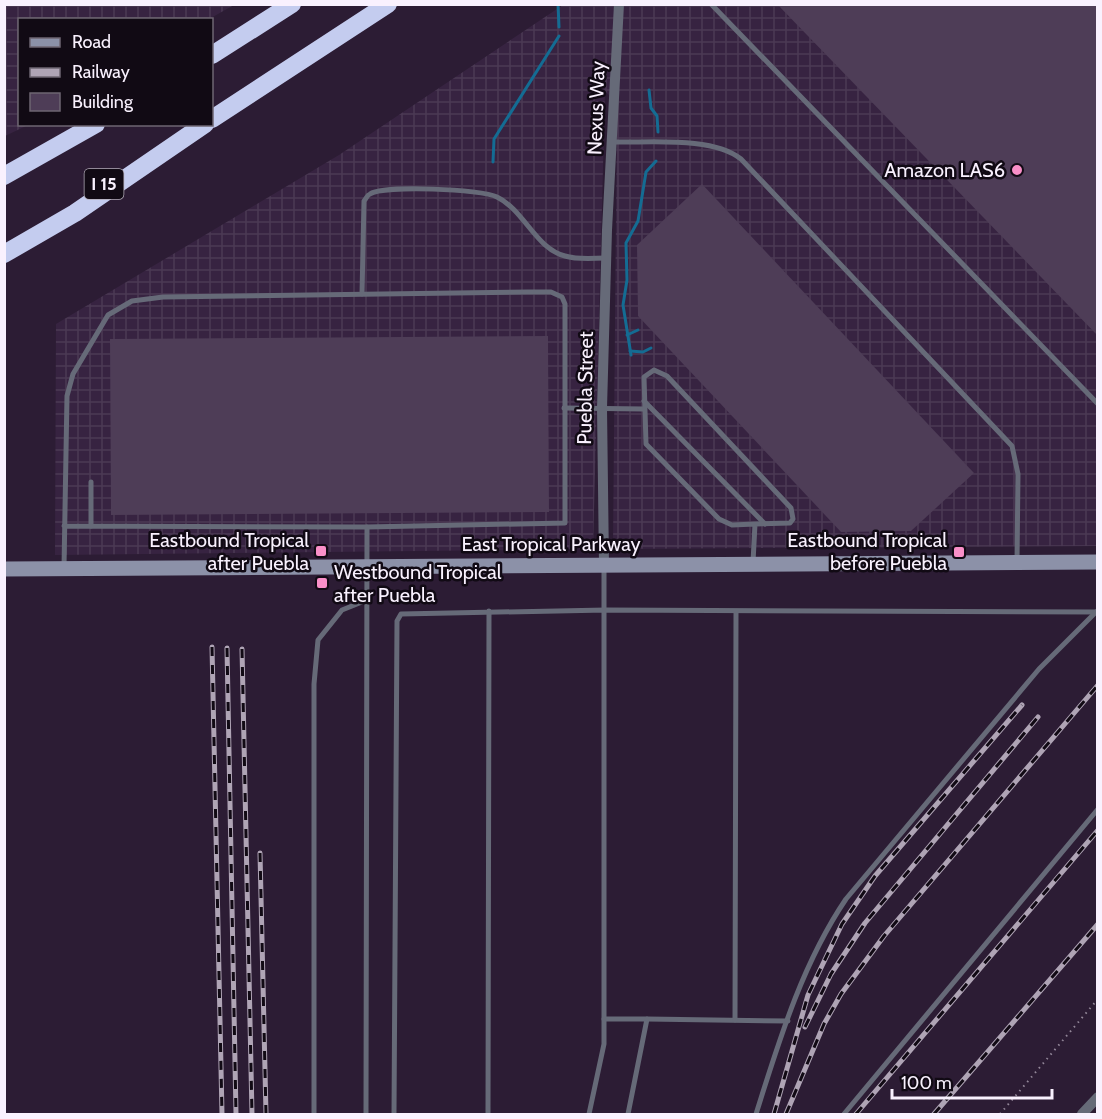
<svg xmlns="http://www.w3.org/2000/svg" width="1102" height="1119" font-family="Cabin,sans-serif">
  <defs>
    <pattern id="industrial-grid" width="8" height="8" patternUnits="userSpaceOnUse" patternTransform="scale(1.5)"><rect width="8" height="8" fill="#372341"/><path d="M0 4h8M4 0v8" fill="none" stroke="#4b3954"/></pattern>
  </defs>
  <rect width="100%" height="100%" fill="#2c1c34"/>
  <g fill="url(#industrial-grid)">
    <polygon points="5,4 234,4 234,5 209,19 20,20 20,124 28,125 5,136"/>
    <polygon points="563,5 1097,5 1097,546 613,549 617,103 605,91 593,549 55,555 56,324 339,155"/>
  </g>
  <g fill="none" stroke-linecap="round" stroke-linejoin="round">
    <g stroke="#146c93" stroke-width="3">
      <polyline points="558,4 559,27"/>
      <polyline points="649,90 651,108 657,116 658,132"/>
      <polyline points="493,162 494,139 559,36"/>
      <polyline points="627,335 638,330"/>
      <polyline points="630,351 643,352 651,348"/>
      <polyline points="631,355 623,305 627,280 626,243 638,221 646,172 656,161"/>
    </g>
  </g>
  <g fill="#4e3d57">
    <polygon points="777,4 1098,4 1098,336"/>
    <polygon points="702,184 974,473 911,531 841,532 638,316 637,245"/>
    <polygon points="548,336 549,512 111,515 110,339"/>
  </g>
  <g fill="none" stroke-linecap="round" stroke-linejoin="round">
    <polyline stroke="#938799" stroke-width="2" stroke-dasharray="1.5 4.5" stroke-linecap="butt" points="1000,1114 1098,999"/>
    <g stroke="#666a78" stroke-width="5">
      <polyline points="711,4 1098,404"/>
      <path d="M613 142C649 143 713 136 741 159L1012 446 1018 474 1017 561"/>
      <path d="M362 294 364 201C366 199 367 195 370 194 383 185 482 189 497 197 524 210 536 249 565 256 578 260 593 258 606 258"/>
      <polyline points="644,401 765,524"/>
      <polyline points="564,408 644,409"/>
      <polyline points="91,482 91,526"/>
      <polyline points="753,562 755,524 790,523 793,519 791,508 667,376 654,370 644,377 646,444 719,519 732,525 755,524"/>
      <polyline points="64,567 67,396 73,374 108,315 132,301 163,297 528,292 551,292 562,297 565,304 565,523 367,527 64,526"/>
      <polyline points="604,1019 647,1019 628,1114"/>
      <polyline points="647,1019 788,1021"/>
      <polyline points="735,1020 736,612"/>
      <polyline points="314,1114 314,684 318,640 342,610 367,600"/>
      <polyline points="366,1114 367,527"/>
      <polyline points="394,1114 397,621 401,614 606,610 1098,612"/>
      <polyline points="488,1114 489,611"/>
      <polyline points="589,1114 604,1044 604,566"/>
      <path d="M756 1114C779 1041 802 964 846 899L1039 669 1096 612"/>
      <polyline points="844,1114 1098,809"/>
    </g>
    <g stroke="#666a78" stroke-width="10">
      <polyline points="604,565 602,408 607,230 619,4"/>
      <polyline points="1082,1114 1098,1097"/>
    </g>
    <polyline stroke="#8c91a8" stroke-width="15" points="4,569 1098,562"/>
    <g stroke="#c4ccef" stroke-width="18">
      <polyline points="212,55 292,4"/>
      <polyline points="212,119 388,4"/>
      <polyline points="4,176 96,124"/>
      <polyline points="4,254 75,213 205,124"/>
    </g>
    <defs>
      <g id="rail">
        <polyline points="212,647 222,1114"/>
        <polyline points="227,648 236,1114"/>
        <polyline points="242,649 252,1114"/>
        <polyline points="260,853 266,1114"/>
        <polyline points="805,1027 831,974 865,923 1038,717"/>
        <polyline points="774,1114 808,995 842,924 875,876 1022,705"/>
        <polyline points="786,1114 824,1024 841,994 884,936 1098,685"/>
        <polyline points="856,1114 1098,830"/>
        <polyline points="934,1114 1098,924"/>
      </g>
    </defs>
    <use href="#rail" stroke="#afa4b5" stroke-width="5"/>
    <use href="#rail" stroke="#110a14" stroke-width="3" stroke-dasharray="9" stroke-linecap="butt"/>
  </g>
  <g fill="#f98fc8" stroke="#110a14" stroke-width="2">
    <circle cx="1017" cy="170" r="6"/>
    <rect x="315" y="545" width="12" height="12" rx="3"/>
    <rect x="953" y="546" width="12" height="12" rx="3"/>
    <rect x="316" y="577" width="12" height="12" rx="3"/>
  </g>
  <g text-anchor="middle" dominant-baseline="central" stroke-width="5" stroke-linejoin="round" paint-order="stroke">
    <rect fill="#110a14" stroke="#b3acb8" stroke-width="1.5" x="84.5" y="169" width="39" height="30" rx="4.5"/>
    <g font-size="18" font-weight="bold" fill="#f9f1fe">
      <text x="104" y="184">I 15</text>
    </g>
    <g font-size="20" fill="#f9f1fe" stroke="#110a14">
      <text transform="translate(596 108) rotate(-88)">Nexus Way</text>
      <text transform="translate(585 388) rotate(-89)">Puebla Street</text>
      <text x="551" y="544">East Tropical Parkway</text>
    </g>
    <g font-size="20" fill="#f9f1fe" stroke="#110a14" text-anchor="end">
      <text x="1005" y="170">Amazon LAS6</text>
      <text x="309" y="540">Eastbound Tropical<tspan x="309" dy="23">after Puebla</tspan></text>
      <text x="947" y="540">Eastbound Tropical<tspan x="947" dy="23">before Puebla</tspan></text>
      <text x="334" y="572" text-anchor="start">Westbound Tropical<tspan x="334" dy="23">after Puebla</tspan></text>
    </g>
  </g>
  <rect width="1102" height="1119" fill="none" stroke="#f9f1fe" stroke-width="12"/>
  <rect x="18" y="18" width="195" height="108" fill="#110a14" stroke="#6e6672" stroke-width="1.5"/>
  <rect x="30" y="38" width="30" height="9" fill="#8c91a8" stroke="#6e6672" stroke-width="1.5"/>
  <text x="72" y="48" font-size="18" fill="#f9f1fe">Road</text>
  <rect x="30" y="68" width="30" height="9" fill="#afa4b5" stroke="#6e6672" stroke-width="1.5"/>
  <text x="72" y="78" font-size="18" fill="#f9f1fe">Railway</text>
  <rect x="30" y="93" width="30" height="18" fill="#4e3d57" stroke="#6e6672" stroke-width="1.5"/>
  <text x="72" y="108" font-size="18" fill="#f9f1fe">Building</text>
  <path d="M892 1089v9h160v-9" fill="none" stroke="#f9f1fe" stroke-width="3"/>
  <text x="901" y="1089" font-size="18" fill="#f9f1fe" stroke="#110a14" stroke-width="4.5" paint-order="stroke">100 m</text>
</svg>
